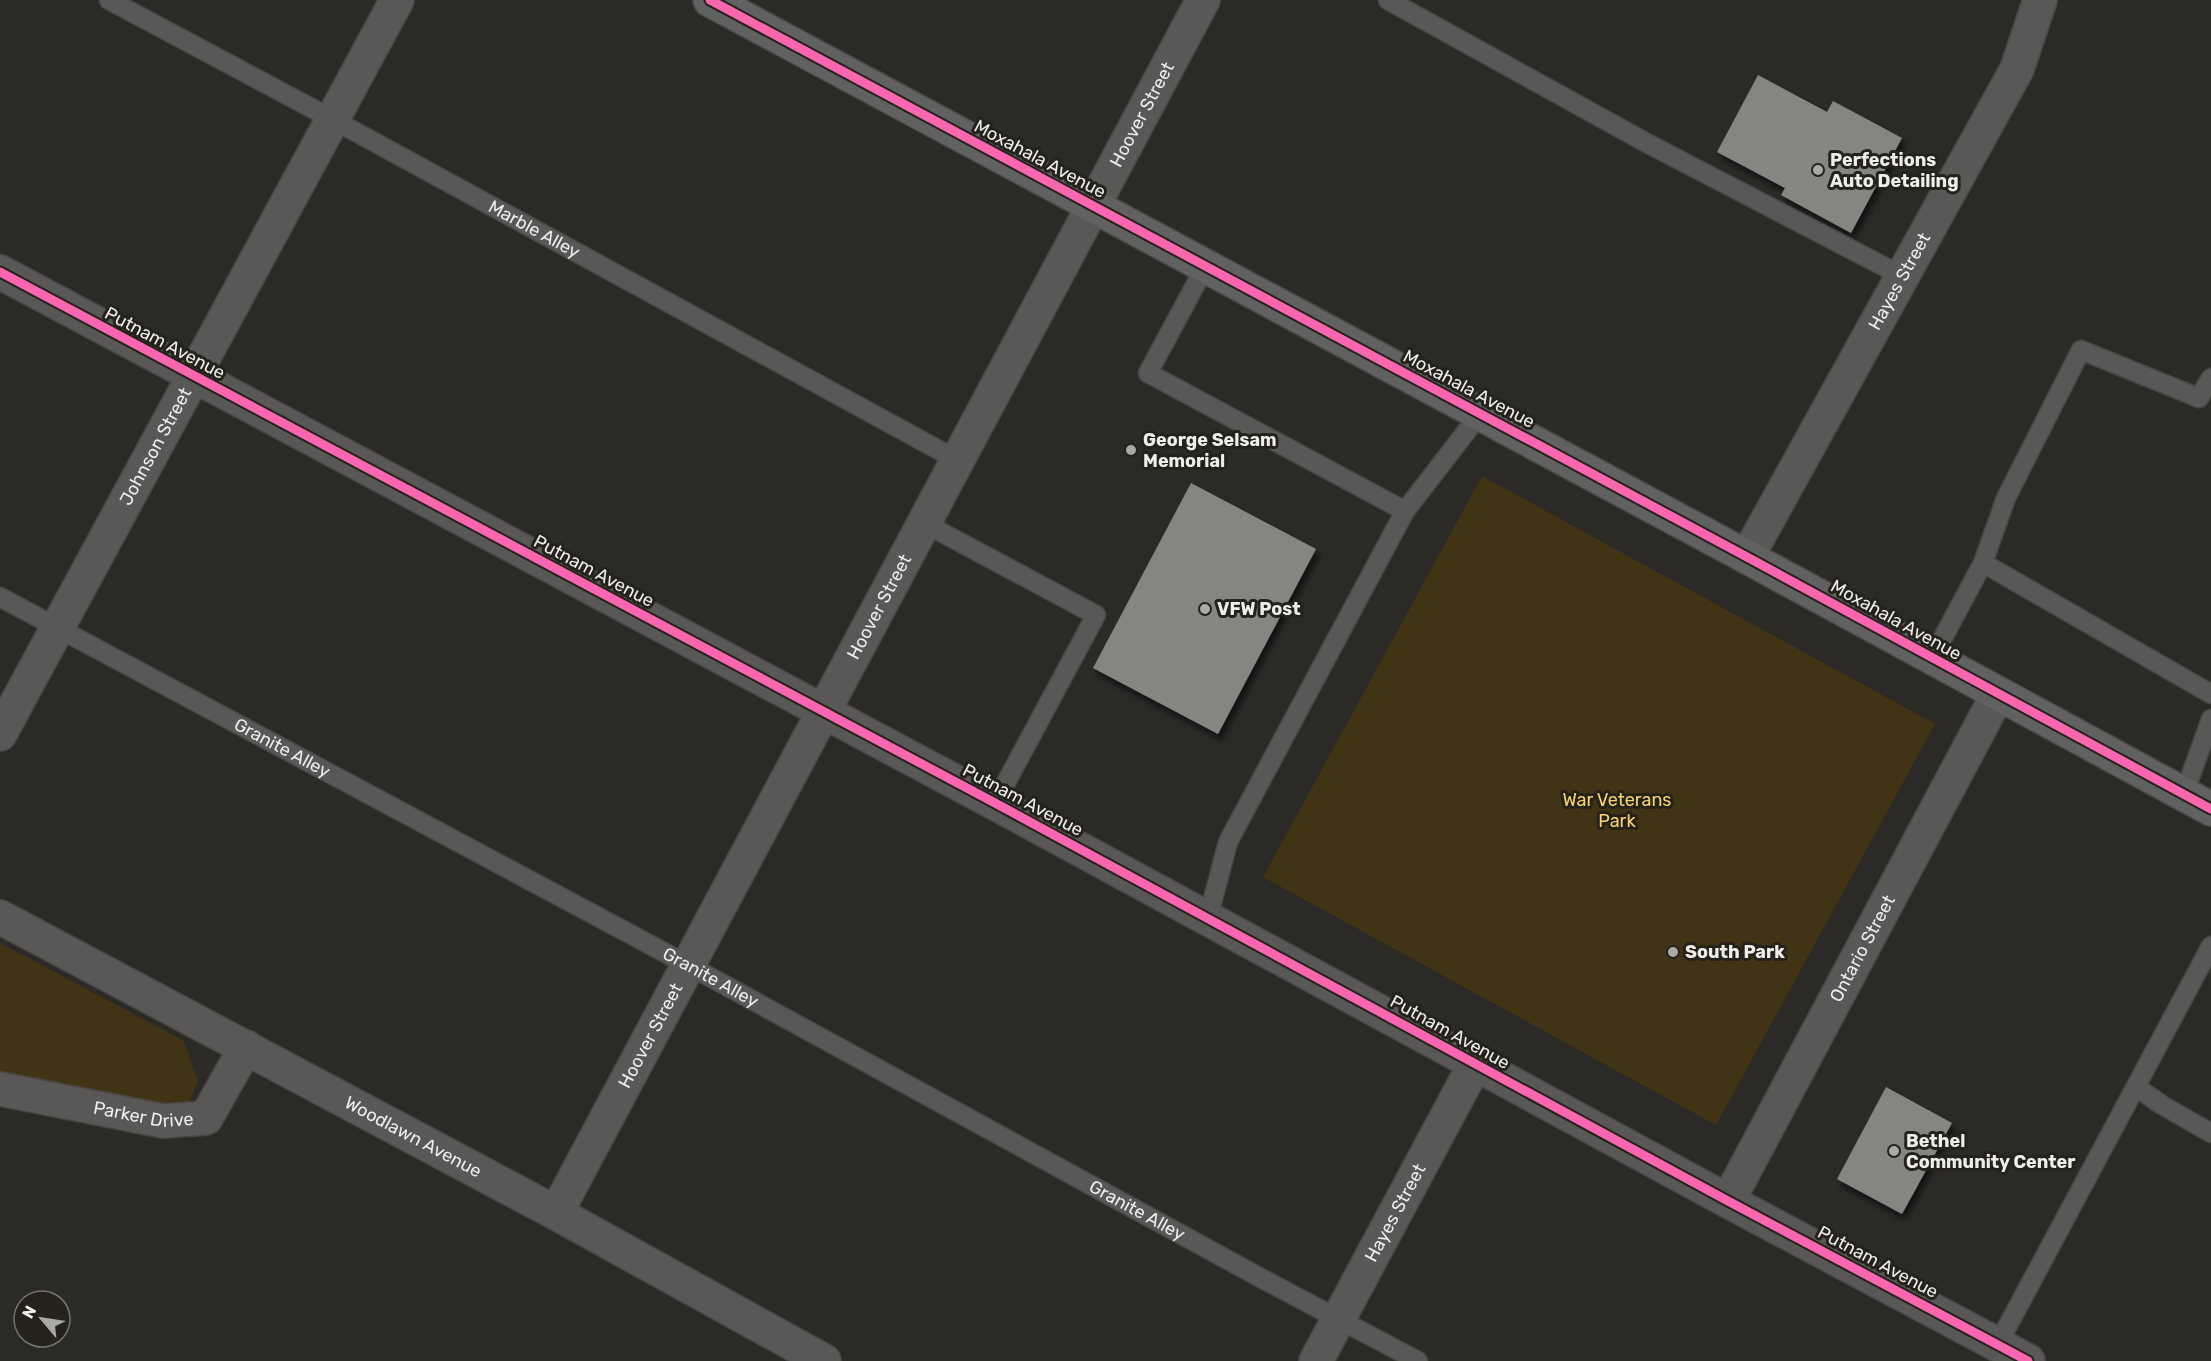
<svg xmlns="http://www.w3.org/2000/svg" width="2211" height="1361" font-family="Rubik,sans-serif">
  <defs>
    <filter id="shadow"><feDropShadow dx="3.5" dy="6" stdDeviation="3" flood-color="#0009"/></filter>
  </defs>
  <rect width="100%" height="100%" fill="#2c2a27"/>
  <g fill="#413415">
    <polygon points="1482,476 1935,724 1716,1125 1263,877"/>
    <polygon points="0,943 184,1041 198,1081 190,1100 167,1110 0,1079"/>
  </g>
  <g fill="#878582" filter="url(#shadow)">
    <polygon points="1758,75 1827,112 1833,101 1902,138 1851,233 1781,195 1785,188 1717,152"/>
    <polygon points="1191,483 1316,549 1218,734 1093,668"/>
    <polygon points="1886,1087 1952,1123 1902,1214 1837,1179"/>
  </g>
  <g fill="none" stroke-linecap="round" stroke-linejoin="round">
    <defs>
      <g id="lane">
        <path id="s1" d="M109 0 332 119 957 460"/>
        <polyline points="1388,0 1645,142 1902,276"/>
        <polyline points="1205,267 1148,373 1405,511"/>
        <polyline points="924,523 1096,615 995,803"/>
        <polyline points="1983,563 2006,498 2081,350 2199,398 2211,378"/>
        <path id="s2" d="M0 597 688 965 1259 1277 1418 1361"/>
        <polyline points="1932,658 1983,563 2211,694"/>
        <polyline points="2184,794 2211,719"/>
        <polyline points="1208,918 1228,842 1405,511 1480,414"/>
        <polyline points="2136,1087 2162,1105 2211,1133"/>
        <polyline points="1998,1344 2211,946"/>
      </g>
      <g id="street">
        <polyline points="0,272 995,803 1728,1201 2028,1361"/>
        <path id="s3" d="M1747 557 2017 69 2040 0"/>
        <path id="s4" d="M0 734 397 0"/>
        <path id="s5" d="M0 917 556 1213 824 1361"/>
        <path id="s6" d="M0 1089 163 1121 206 1118 246 1047"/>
        <path id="s7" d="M1728 1201 1998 694"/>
        <path id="s8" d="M556 1213 1203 0"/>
        <path id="s9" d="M1316 1361 1475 1064"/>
      </g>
      <polyline id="secondary" points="710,0 1747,557 2211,809"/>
    </defs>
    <use href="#lane" stroke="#484744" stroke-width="21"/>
    <use href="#street" stroke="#484744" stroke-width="36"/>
    <use href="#secondary" stroke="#484744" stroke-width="36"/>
    <use href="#lane" stroke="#595856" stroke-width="18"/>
    <use href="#street" stroke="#595856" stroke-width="33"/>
    <use href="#secondary" stroke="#626162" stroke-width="33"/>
    <defs>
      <g id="cycleway">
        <polyline points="710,0 1747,557 2211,809"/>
        <polyline points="0,272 995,803 1728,1201 2028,1361"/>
      </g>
    </defs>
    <use href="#cycleway" stroke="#24221b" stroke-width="13"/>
    <use href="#cycleway" stroke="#f766af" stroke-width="9"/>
  </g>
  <g fill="#aba9a5" stroke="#24221b" stroke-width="2">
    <circle cx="1818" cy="170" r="6"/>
    <circle cx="1131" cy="450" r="6"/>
    <circle cx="1205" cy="609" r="6"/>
    <circle cx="1673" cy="952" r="6"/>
    <circle cx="1894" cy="1151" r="6"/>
  </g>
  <g text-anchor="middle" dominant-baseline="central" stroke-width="6" stroke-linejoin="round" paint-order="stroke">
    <g font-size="18" fill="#efede9" stroke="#24221b">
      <text stroke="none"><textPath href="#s8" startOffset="1245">Hoover Street</textPath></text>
      <text transform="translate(1040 159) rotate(28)">Moxahala Avenue</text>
      <text stroke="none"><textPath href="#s1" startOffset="483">Marble Alley</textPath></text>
      <text stroke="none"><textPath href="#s3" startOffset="315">Hayes Street</textPath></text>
      <text transform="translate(165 343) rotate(28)">Putnam Avenue</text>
      <text transform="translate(1469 389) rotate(28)">Moxahala Avenue</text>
      <text stroke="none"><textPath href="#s4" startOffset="327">Johnson Street</textPath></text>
      <text transform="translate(594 571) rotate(28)">Putnam Avenue</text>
      <text stroke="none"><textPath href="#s8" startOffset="687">Hoover Street</textPath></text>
      <text transform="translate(1896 620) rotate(29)">Moxahala Avenue</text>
      <text stroke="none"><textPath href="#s2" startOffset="320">Granite Alley</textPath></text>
      <text transform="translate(1023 800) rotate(28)">Putnam Avenue</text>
      <text stroke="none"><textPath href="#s7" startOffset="286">Ontario Street</textPath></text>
      <text stroke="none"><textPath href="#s2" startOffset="806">Granite Alley</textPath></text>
      <text transform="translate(1450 1032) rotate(29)">Putnam Avenue</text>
      <text stroke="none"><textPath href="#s8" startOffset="201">Hoover Street</textPath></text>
      <text stroke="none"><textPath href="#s6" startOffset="146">Parker Drive</textPath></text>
      <text stroke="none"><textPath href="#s5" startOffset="468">Woodlawn Avenue</textPath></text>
      <text stroke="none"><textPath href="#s2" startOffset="1292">Granite Alley</textPath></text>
      <text stroke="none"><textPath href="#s9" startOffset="168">Hayes Street</textPath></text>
      <text transform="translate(1878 1262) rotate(28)">Putnam Avenue</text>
    </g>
    <g font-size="18" font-weight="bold" fill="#efede9" stroke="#24221b" text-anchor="start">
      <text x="1830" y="160">Perfections<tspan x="1830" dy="21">Auto Detailing</tspan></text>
      <text x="1143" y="440">George Selsam<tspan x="1143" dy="21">Memorial</tspan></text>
      <text x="1217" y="609">VFW Post</text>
      <text x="1685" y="952">South Park</text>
      <text x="1906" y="1141">Bethel<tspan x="1906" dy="21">Community Center</tspan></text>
    </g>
    <g font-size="18" fill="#fad270" stroke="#24221b">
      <text x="1617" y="800">War Veterans<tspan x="1617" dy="21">Park</tspan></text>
    </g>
  </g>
  <g transform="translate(42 1319) rotate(299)"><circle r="28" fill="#24221b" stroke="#75736d" stroke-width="1.5"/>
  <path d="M0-4.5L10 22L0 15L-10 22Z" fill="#aba9a5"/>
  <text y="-9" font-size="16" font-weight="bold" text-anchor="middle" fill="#efede9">N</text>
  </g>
</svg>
